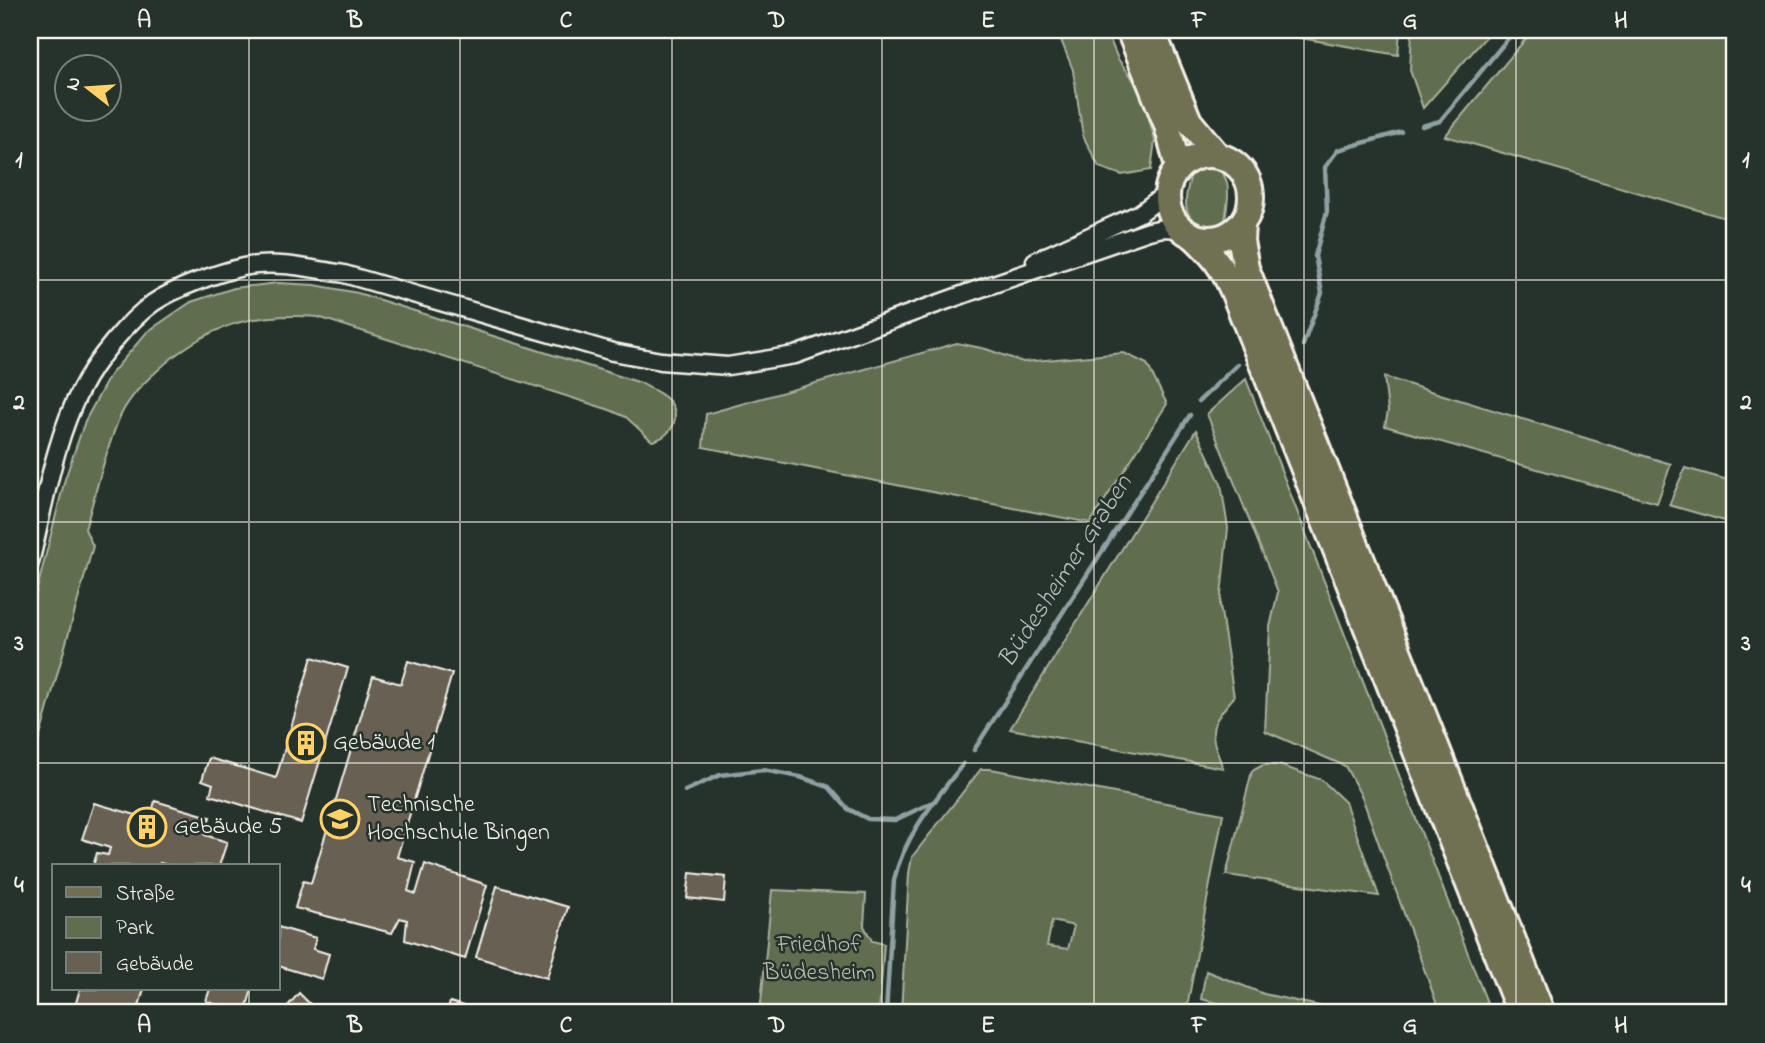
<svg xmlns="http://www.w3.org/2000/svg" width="1765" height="1043" font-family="'Indie Flower',sans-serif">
  <rect width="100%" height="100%" fill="#26332d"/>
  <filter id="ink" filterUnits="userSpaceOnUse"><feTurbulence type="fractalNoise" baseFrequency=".0143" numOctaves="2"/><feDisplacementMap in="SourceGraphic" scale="14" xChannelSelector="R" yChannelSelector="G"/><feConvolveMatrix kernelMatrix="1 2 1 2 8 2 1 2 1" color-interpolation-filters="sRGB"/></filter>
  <g filter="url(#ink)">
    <g fill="#606e4f" stroke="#aab09c" stroke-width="2" fill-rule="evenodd">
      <polygon points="1057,30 1106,30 1118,59 1131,76 1143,98 1155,140 1151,170 1122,175 1099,167 1083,136 1073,70"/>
      <polygon points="1255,30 1400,30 1398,55"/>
      <polygon points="1412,30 1492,30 1423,108 1410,70"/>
      <polygon points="1533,30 1735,30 1735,221 1445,136"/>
      <path d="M1197 167C1237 164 1228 196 1225 222 1209 229 1187 225 1186 204 1185 193 1190 182 1191 170Z"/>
      <path d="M278 283 315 285 358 293 641 383C649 388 659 392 666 398 684 413 673 437 652 441L626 417 610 410 318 317C252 312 206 325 157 371 142 384 126 402 118 421 104 456 96 493 85 529L93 546 30 772V617L65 479 85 421 110 375 147 332 191 302 234 288Z"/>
      <polygon points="957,343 986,349 1023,362 1124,353 1147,364 1167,404 1090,523 703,447 706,414"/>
      <polygon points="1384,377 1671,464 1657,503 1385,426 1388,411"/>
      <polygon points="1246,379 1491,1013 1440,1013 1362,797 1345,766 1265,731 1270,627 1278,592 1207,414"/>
      <path d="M1196 430 1221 484 1228 528 1220 605 1234 697C1207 728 1209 731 1223 768L1010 729Z"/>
      <polygon points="1685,468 1735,482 1735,524 1669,505"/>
      <polygon points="1263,765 1279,765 1322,780 1345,802 1379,896 1226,875 1252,771"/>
      <path d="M981 769H991L1223 814 1186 1013H901L909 873 912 857ZM1052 921 1074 926 1068 949 1047 946Z"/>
      <polygon points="772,890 866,894 864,926 872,941 884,944 879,1013 760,1013"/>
      <polygon points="1206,971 1264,994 1351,1013 1256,1013 1201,999"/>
    </g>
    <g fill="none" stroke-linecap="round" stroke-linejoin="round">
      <g stroke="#91a0a2" stroke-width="4.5">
        <polyline points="1422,126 1440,121 1515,30"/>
        <polyline points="1303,345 1322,293 1315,256 1327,211 1325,167 1338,150 1401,132"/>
        <polyline points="1199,401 1238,364"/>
        <polyline points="974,750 1190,415"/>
        <polyline points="685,791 720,775 763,770 800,777 829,787 848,809 868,819 895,820 935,801"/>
        <path d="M886 1013 894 880C904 836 936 799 963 764"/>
      </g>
    </g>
    <g fill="#686052" stroke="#f4f1e8" stroke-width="2">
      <polygon points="312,657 348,668 301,823 210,795 213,784 202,780 209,758 276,778"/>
      <polygon points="408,661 452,674 397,857 415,862 408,891 416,894 425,864 487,885 465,959 405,940 407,920 400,918 392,933 295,908 303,881 311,883 373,676 401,684"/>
      <polygon points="155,801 210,817 205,835 227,842 219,866 171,866 160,863 159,866 93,866 97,853 108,855 110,848 82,839 94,803 150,819"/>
      <polygon points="690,873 726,877 724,902 687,898"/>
      <polygon points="497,886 568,907 547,978 476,957"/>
      <polygon points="278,927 316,938 313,949 329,954 322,979 278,966"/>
      <polygon points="80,989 144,989 137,1013 73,1013"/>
      <polygon points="210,989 252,989 245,1013 204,1013 205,1009 218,1013 220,1006 206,1001"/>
      <polygon points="299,993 313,1007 306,1013 293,1013 287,1007"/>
      <polygon points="450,1002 487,1013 447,1013"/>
    </g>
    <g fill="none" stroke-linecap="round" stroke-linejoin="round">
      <defs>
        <g id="street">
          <polyline points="1035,261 1140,213 1167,193"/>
          <path d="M30 563C44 507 54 440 81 389 95 361 128 321 153 303 175 288 217 273 243 267 275 260 312 269 344 274L613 352 661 361 728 366 795 355 973 291 1149 231 1163 228 1181 229"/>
        </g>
        <g id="primary">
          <polyline points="1129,30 1167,125 1178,167"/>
          <polyline points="1152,30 1189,121 1218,156"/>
          <circle cx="1209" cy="197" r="42"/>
          <polyline points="1242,224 1241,241 1246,268 1542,1013"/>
          <path d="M1194 237C1213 255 1222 266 1233 291L1520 1013"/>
        </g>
      </defs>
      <use href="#street" stroke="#f4f1e8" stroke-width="21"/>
      <use href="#primary" stroke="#f4f1e8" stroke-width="30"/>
      <use href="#street" stroke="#26332d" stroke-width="16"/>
      <use href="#primary" stroke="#706f52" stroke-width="24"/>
    </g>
  </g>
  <path fill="none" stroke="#f4f1e8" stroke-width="2" stroke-opacity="0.55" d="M249 30V866M460 30V1013M672 30V1013M882 30V1013M1094 30V1013M1304 30V1013M1516 30V1013M30 280H1735M30 522H1735M30 763H1735M249 989V1013"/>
  <defs>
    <symbol id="building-ring" viewBox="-11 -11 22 22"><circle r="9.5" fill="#26332d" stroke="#ffd166" stroke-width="1.5"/><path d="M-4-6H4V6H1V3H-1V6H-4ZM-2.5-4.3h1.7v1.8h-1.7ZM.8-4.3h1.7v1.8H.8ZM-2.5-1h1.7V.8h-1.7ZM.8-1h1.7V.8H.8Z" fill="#ffd166"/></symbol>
    <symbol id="university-ring" viewBox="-11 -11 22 22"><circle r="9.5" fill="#26332d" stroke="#ffd166" stroke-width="1.5"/><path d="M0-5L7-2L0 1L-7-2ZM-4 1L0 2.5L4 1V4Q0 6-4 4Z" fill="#ffd166"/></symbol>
  </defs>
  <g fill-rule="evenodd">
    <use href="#building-ring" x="284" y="721" width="44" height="44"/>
    <use href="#university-ring" x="318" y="797" width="44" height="44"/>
    <use href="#building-ring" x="125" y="805" width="44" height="44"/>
  </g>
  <g text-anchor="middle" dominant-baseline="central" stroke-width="5" stroke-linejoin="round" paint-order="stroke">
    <g font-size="24" fill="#f4f1e8" stroke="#26332d" text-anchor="start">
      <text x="333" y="743">Gebäude 1</text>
      <text x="367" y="805">Technische<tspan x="367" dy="28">Hochschule Bingen</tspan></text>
      <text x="174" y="827">Gebäude 5</text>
    </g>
    <g font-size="24" fill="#b9bdab" stroke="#26332d">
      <text x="819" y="945">Friedhof<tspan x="819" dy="28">Büdesheim</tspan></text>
    </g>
    <g font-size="26" font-style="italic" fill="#b2bbba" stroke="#26332d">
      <text transform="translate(1066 572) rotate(-57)">Büdesheimer Graben</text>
    </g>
  </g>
  <rect width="1765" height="1043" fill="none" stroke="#26332d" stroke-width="77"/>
  <rect x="52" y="864" width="228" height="126" fill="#26332d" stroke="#787f78" stroke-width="2"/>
  <rect x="66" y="887" width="35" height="10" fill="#706f52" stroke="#787f78" stroke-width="2"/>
  <text x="116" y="900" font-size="21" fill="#f4f1e8">Straße</text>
  <rect x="66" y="917" width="35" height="21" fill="#606e4f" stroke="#787f78" stroke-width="2"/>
  <text x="116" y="934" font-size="21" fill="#f4f1e8">Park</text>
  <rect x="66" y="952" width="35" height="21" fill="#686052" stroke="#787f78" stroke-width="2"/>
  <text x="116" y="970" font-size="21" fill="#f4f1e8">Gebäude</text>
  <g transform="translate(88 88) rotate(287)"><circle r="33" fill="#26332d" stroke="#787f78" stroke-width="2"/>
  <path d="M0-5L12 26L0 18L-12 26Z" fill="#ffd166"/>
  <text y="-10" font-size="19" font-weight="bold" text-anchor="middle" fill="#f4f1e8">N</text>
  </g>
  <rect x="38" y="38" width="1688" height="966" fill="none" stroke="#f4f1e8" stroke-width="2.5"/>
  <g font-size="23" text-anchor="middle" font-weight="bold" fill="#f4f1e8">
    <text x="144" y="27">A</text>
    <text x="355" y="27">B</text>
    <text x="566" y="27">C</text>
    <text x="777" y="27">D</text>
    <text x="988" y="27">E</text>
    <text x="1199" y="27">F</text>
    <text x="1410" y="27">G</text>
    <text x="1621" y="27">H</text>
    <text x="19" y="167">1</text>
    <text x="1746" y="167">1</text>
    <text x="19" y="409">2</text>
    <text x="1746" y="409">2</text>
    <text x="19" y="650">3</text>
    <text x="1746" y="650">3</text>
    <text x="19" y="892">4</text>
    <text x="1746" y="892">4</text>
    <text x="144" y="1032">A</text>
    <text x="355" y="1032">B</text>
    <text x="566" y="1032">C</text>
    <text x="777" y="1032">D</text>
    <text x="988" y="1032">E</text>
    <text x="1199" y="1032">F</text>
    <text x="1410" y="1032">G</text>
    <text x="1621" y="1032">H</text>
  </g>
</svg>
